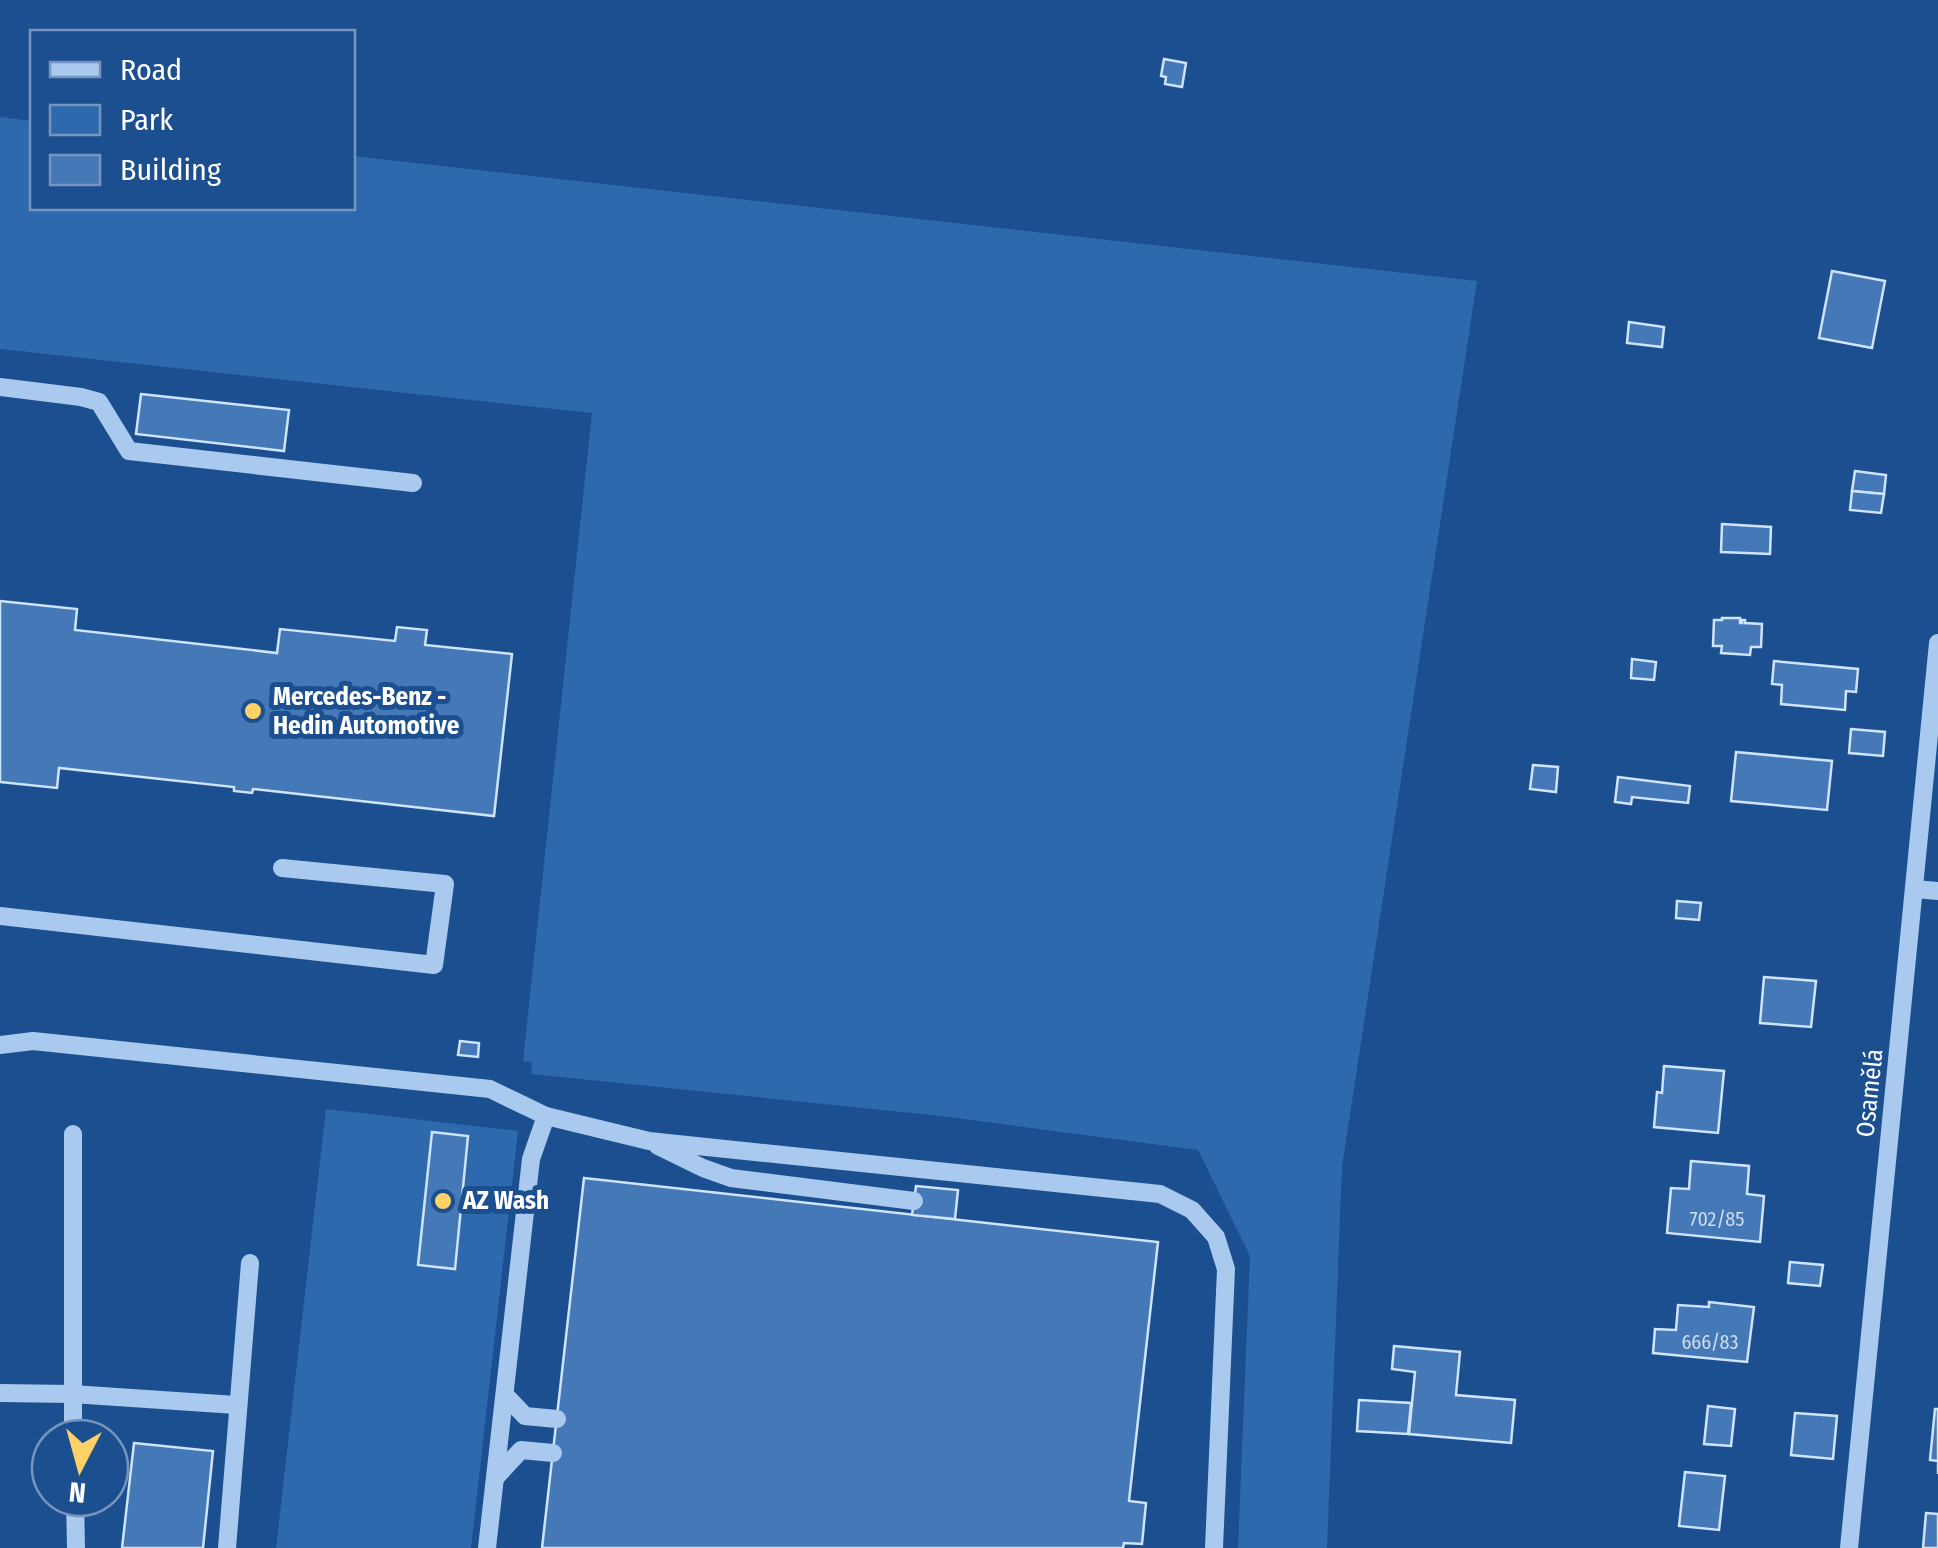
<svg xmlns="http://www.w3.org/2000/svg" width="1938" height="1548" font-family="'Fira Sans Condensed',sans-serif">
  <rect width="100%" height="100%" fill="#1b4f8f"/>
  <g fill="#2e69ad">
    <polygon points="0,117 32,121 32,208 352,208 353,156 1477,281 1342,1167 1327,1548 1238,1548 1250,1256 1198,1150 941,1116 531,1074 532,1062 523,1061 592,413 0,349"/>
    <polygon points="326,1109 518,1131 471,1548 276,1548"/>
  </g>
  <g fill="#4478b7" stroke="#cfe3fa" stroke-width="2.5">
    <polygon points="1164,59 1186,63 1182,87 1165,84 1166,77 1161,76"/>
    <polygon points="1832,271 1885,281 1872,348 1819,338"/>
    <polygon points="1629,322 1664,327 1662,347 1627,343"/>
    <polygon points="141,394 289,410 284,451 136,434"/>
    <polygon points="1855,471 1886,475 1884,494 1852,491"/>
    <polygon points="1852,491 1884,494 1881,513 1850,510"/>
    <polygon points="1722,524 1771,527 1770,554 1721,552"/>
    <polygon points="0,601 77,609 75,630 277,653 280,629 395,641 397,627 427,630 425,645 512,654 494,816 253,789 252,793 234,791 234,787 59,768 57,788 0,782"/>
    <polygon points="1722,618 1740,618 1740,623 1742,623 1742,620 1745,620 1745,623 1762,624 1761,647 1751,647 1750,655 1721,653 1722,646 1713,646 1714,620 1722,620"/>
    <polygon points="1632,659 1656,662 1654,680 1631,678"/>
    <polygon points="1774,661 1858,669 1856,692 1846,691 1845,710 1781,704 1782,685 1772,684"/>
    <polygon points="1851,729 1885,732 1883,756 1849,753"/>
    <polygon points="1736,752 1832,761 1827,810 1731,801"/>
    <polygon points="1533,765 1558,767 1556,792 1530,789"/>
    <polygon points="1618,777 1690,786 1688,803 1632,797 1631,804 1615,802"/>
    <polygon points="1677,901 1701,903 1699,920 1676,918"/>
    <polygon points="1764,977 1816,981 1811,1027 1760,1023"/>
    <polygon points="460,1041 479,1043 478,1057 458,1055"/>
    <polygon points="1664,1066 1724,1071 1718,1133 1654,1127 1657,1092 1662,1093"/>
    <polygon points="432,1132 468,1136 455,1269 418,1265"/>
    <polygon points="1691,1161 1749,1166 1747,1194 1764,1196 1760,1242 1667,1233 1671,1188 1689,1189"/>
    <polygon points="584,1178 1158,1242 1129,1501 1146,1503 1142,1544 1124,1543 1123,1548 542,1548"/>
    <polygon points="916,1186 958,1190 955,1219 912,1215"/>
    <polygon points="1790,1262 1823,1265 1820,1286 1788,1283"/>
    <polygon points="1709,1302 1754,1307 1747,1362 1653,1353 1655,1329 1676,1330 1678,1305 1709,1307"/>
    <polygon points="1394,1346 1460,1352 1456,1395 1515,1400 1511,1443 1409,1434 1415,1372 1392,1369"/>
    <polygon points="1359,1400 1411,1403 1408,1434 1357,1431"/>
    <polygon points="1708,1406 1735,1409 1731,1446 1704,1444"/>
    <polygon points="1935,1409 1938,1409 1938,1474 1938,1461 1930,1460"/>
    <polygon points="1795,1413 1837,1416 1833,1459 1791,1455"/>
    <polygon points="134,1443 213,1451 203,1548 122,1548"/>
    <polygon points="1685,1472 1725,1476 1719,1530 1679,1526"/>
    <polygon points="1926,1513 1938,1514 1938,1548 1923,1548"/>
  </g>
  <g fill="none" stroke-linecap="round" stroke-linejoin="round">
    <g stroke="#a9c9ee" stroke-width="18">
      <polyline points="0,387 81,397 99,402 129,451 413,483"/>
      <polyline points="1915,889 1938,891"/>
      <polyline points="0,916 434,965 445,884 282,868"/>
      <polyline points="0,1045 33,1041 490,1089 546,1116 531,1159 487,1548"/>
      <polyline points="546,1116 649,1141 1160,1194 1192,1210 1216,1237 1226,1269 1214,1548"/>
      <polyline points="658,1146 703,1168 731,1178 914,1201"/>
      <polyline points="0,1393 72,1394 236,1405"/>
      <polyline points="505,1395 525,1416 557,1419"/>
      <polyline points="73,1438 73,1134"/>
      <polyline points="496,1477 521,1450 553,1453"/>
      <polyline points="75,1498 76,1548"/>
      <polyline points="227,1548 250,1263"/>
      <polyline points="1849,1548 1938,643"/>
    </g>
  </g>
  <g fill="#ffd166" stroke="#1b4f8f" stroke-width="4">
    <circle cx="253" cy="711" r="10"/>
    <circle cx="443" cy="1201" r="10"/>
  </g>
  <g text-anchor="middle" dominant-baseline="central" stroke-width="10" stroke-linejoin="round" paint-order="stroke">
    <g font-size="20" fill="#d0dded">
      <text x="1717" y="1219">702/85</text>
      <text x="1710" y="1342">666/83</text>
    </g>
    <g font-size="25" font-weight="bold" fill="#fff" stroke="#1b4f8f" text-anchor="start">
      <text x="273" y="697">Mercedes-Benz -<tspan x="273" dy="29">Hedin Automotive</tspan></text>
      <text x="463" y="1201">AZ Wash</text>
    </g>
    <g font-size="25" fill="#fff" stroke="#1b4f8f">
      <text transform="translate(1870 1093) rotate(-84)">Osamělá</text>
    </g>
  </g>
  <rect x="30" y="30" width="325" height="180" fill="#1b4f8f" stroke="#7695bc" stroke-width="2.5"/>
  <rect x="50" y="62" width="50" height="15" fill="#a9c9ee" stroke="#7695bc" stroke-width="2.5"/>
  <text x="120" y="80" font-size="30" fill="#ffffff">Road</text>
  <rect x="50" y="105" width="50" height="30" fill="#2e69ad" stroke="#7695bc" stroke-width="2.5"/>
  <text x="120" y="130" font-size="30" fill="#ffffff">Park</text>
  <rect x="50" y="155" width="50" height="30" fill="#4478b7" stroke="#7695bc" stroke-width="2.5"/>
  <text x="120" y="180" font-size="30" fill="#ffffff">Building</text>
  <g transform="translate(80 1468) rotate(186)"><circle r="48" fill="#1b4f8f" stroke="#7695bc" stroke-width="2.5"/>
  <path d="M0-8L18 38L0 25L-18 38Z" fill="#ffd166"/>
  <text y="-15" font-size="28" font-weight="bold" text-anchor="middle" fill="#ffffff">N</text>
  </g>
</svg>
